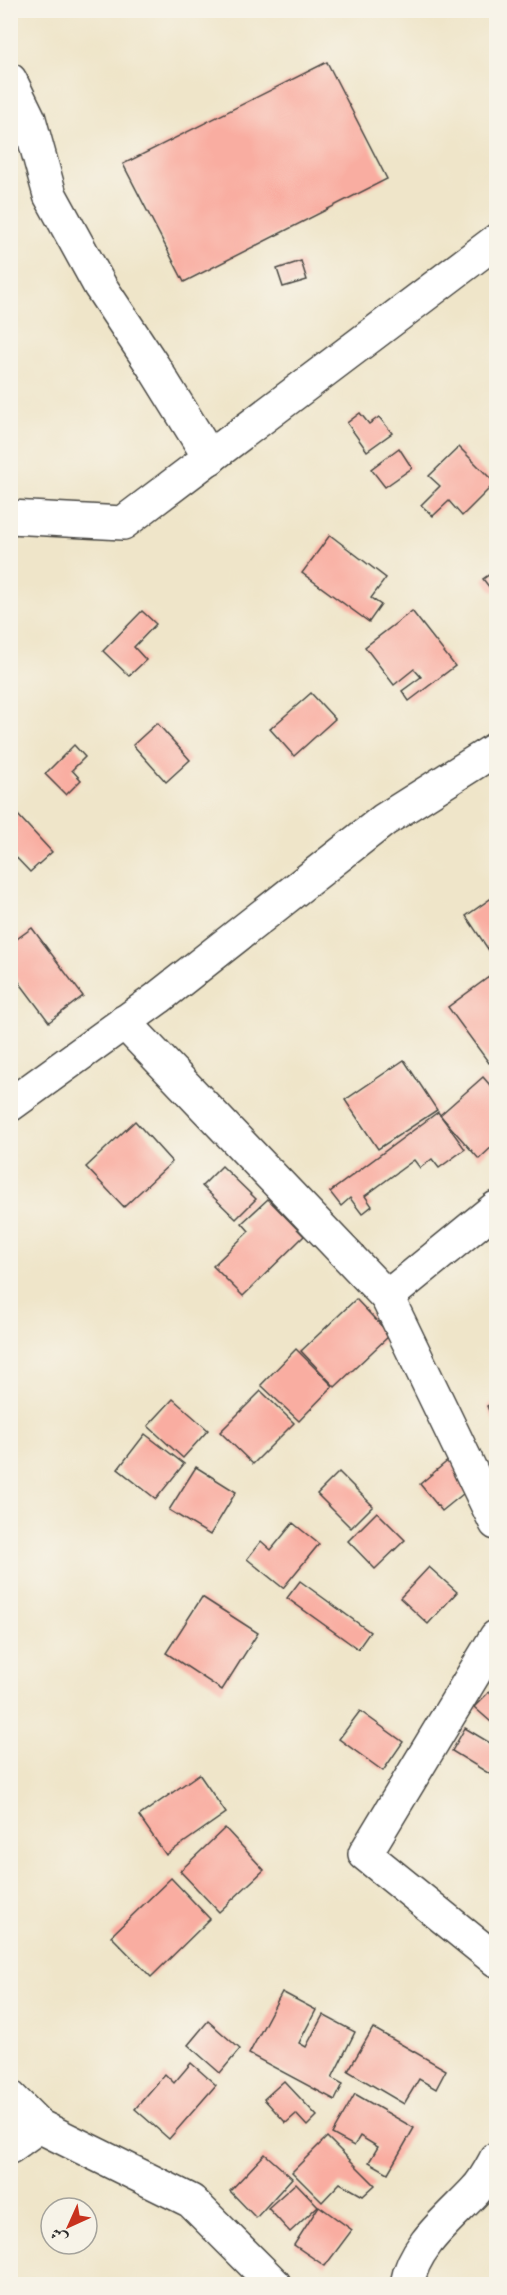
<svg xmlns="http://www.w3.org/2000/svg" width="507" height="2295" font-family="'Old Standard TT',Amiri,serif">
  <rect width="100%" height="100%" fill="#f7f3e8"/>
  <filter id="ink" filterUnits="userSpaceOnUse"><feTurbulence type="fractalNoise" baseFrequency=".0167" numOctaves="2"/><feDisplacementMap in="SourceGraphic" scale="12" xChannelSelector="R" yChannelSelector="G"/><feConvolveMatrix kernelMatrix="1 2 1 2 8 2 1 2 1" color-interpolation-filters="sRGB"/></filter>
  <filter id="wash" filterUnits="userSpaceOnUse"><feTurbulence type="fractalNoise" baseFrequency=".008" numOctaves="4" result="noise"/><feDisplacementMap in="SourceGraphic" scale="24" xChannelSelector="R" yChannelSelector="G"/><feGaussianBlur stdDeviation="1.35" result="paint"/><feColorMatrix in="noise" values="0 0 0 0 0 0 0 0 0 0 0 0 0 0 0 0 0 1.4 0 .05"/><feComposite in="paint" operator="in"/></filter>
  <g filter="url(#wash)">
    <rect width="100%" height="100%" fill="#efe5c9"/>
    <g id="blocks">
      <g fill="#f9ada1">
        <polygon points="327,62 387,179 184,282 123,164"/>
        <polygon points="301,261 307,280 283,287 277,269"/>
        <polygon points="360,413 369,424 379,417 392,433 367,451 347,423"/>
        <polygon points="459,447 495,483 462,516 449,501 433,516 421,505 440,486 429,476"/>
        <polygon points="399,448 412,468 385,487 371,469"/>
        <polygon points="330,535 386,578 371,598 381,605 369,622 302,573"/>
        <polygon points="496,570 496,590 493,592 483,579"/>
        <polygon points="142,611 156,624 134,647 146,660 129,676 103,651"/>
        <polygon points="412,611 455,666 409,701 402,691 421,677 414,669 394,685 365,647"/>
        <polygon points="311,693 335,719 294,756 270,729"/>
        <polygon points="157,723 190,760 166,782 133,745"/>
        <polygon points="74,745 85,757 72,770 81,780 66,795 45,774"/>
        <polygon points="16,813 52,852 30,872 10,851 10,818"/>
        <polygon points="496,895 496,961 466,916"/>
        <polygon points="32,928 83,996 49,1022 10,970 10,944"/>
        <polygon points="493,974 496,978 496,1058 489,1063 448,1007"/>
        <polygon points="404,1060 437,1110 378,1149 345,1100"/>
        <polygon points="483,1077 496,1092 496,1143 479,1159 440,1115"/>
        <polygon points="438,1112 465,1149 439,1168 432,1159 420,1168 414,1160 365,1196 372,1206 362,1214 350,1198 341,1206 330,1192"/>
        <polygon points="135,1121 172,1162 124,1207 86,1167"/>
        <polygon points="222,1166 256,1199 236,1219 202,1186"/>
        <polygon points="268,1199 304,1236 243,1296 213,1266 249,1231 242,1223"/>
        <polygon points="356,1299 390,1335 335,1387 301,1351"/>
        <polygon points="296,1349 333,1386 299,1421 261,1385"/>
        <polygon points="261,1391 294,1423 253,1464 220,1432"/>
        <polygon points="173,1399 208,1430 183,1458 148,1426"/>
        <polygon points="496,1401 496,1426 487,1406"/>
        <polygon points="145,1434 184,1464 156,1499 118,1469"/>
        <polygon points="456,1454 479,1481 442,1511 420,1484"/>
        <polygon points="196,1467 236,1492 210,1535 169,1510"/>
        <polygon points="339,1472 373,1506 351,1528 317,1494"/>
        <polygon points="377,1512 405,1540 375,1569 348,1541"/>
        <polygon points="293,1523 319,1544 283,1588 247,1559 261,1541 271,1550"/>
        <polygon points="429,1567 457,1592 428,1624 400,1598"/>
        <polygon points="300,1581 370,1632 358,1649 287,1598"/>
        <polygon points="202,1597 258,1633 222,1690 166,1653"/>
        <polygon points="489,1692 496,1699 496,1717 491,1722 474,1707"/>
        <polygon points="360,1711 403,1742 383,1771 339,1739"/>
        <polygon points="465,1728 490,1743 496,1732 496,1778 452,1751"/>
        <polygon points="199,1774 226,1813 166,1855 139,1816"/>
        <polygon points="225,1828 264,1870 219,1912 180,1871"/>
        <polygon points="171,1878 210,1919 151,1977 111,1936"/>
        <polygon points="282,1992 316,2010 299,2043 306,2047 323,2015 355,2032 332,2078 343,2084 335,2100 249,2054"/>
        <polygon points="208,2021 240,2049 220,2073 188,2045"/>
        <polygon points="373,2028 446,2070 436,2089 419,2079 404,2104 348,2071"/>
        <polygon points="191,2063 216,2085 169,2139 135,2109 165,2074 174,2083"/>
        <polygon points="284,2081 317,2116 307,2126 296,2114 286,2123 264,2099"/>
        <polygon points="355,2094 414,2128 388,2173 369,2162 378,2147 360,2136 354,2146 332,2134"/>
        <polygon points="327,2137 375,2185 363,2196 340,2183 322,2202 292,2172"/>
        <polygon points="265,2154 292,2178 256,2218 230,2191"/>
        <polygon points="296,2183 318,2206 290,2232 268,2208"/>
        <polygon points="319,2206 352,2230 325,2266 294,2245"/>
      </g>
    </g>
  </g>
  <g filter="url(#ink)">
    <use href="#blocks" fill-opacity="0" stroke="#484743" stroke-width="1.5"/>
    <g fill="none" stroke-linecap="round" stroke-linejoin="round">
      <defs>
        <g id="minor">
          <polyline points="10,80 29,119 50,195 100,286 153,366 210,458"/>
          <polyline points="10,517 123,523 496,241"/>
          <polyline points="124,1022 387,1297"/>
          <polyline points="10,1105 158,998 384,820 496,749"/>
          <polyline points="496,1208 387,1297 496,1523"/>
          <polyline points="496,1637 365,1854 496,1960"/>
          <polyline points="10,2097 39,2126"/>
          <polyline points="10,2147 39,2126 191,2201 274,2284"/>
          <path d="M407 2284C414 2245 449 2219 475 2191 484 2182 490 2170 496 2159"/>
        </g>
      </defs>
      <use href="#minor" stroke="#484743" stroke-width="36"/>
      <use href="#minor" stroke="#fff" stroke-width="33"/>
    </g>
  </g>
  <rect width="507" height="2295" fill="none" stroke="#f7f3e8" stroke-width="36"/>
  <g transform="translate(69 2226) rotate(225)"><circle r="28" fill="#f7f3e8" stroke="#a5a39c" stroke-width="1.5"/>
  <path d="M0-4.5L10 22L0 15L-10 22Z" fill="#c8321e"/>
  <text y="-9" font-size="16" font-weight="bold" text-anchor="middle" fill="#2b2b2b">ش</text>
  </g>
</svg>
